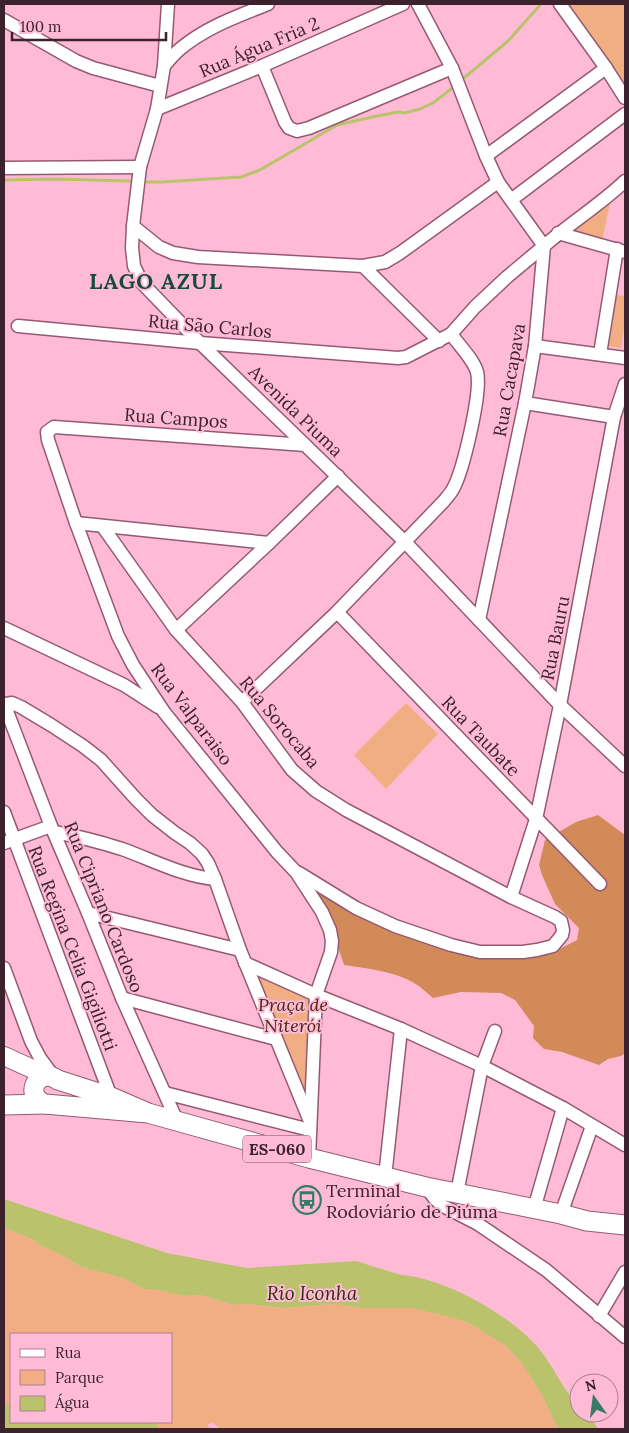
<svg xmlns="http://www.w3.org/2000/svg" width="629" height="1433" font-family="Lora,serif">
  <rect width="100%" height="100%" fill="#ffbbd6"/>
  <g fill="#f2ae83">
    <polygon points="560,4 625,4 625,93"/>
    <polygon points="610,203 601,246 564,239"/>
    <polygon points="609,294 625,296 625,321 621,348 601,345"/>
    <polygon points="406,703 438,734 386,789 354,755"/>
    <polygon points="247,965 319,998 314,1129"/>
    <polygon points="4,1228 32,1239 41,1246 60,1254 81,1267 123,1278 144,1289 159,1290 183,1296 201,1295 233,1305 246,1304 283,1308 334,1304 359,1308 412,1308 465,1321 505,1345 521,1362 542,1395 558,1429 220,1429 213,1423 208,1424 209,1429 157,1429 158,1422 171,1422 171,1334 11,1334 11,1404 4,1405"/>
  </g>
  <path fill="#d38a59" d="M598 815 625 835V1053L621 1056 608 1059 599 1065 562 1052 544 1049 533 1038 534 1026 515 1000 501 993 461 992 433 998C427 993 421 987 414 983 397 972 364 968 344 965L330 923 311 892 335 896 459 946 524 959 550 954 577 940 579 928 555 904 542 875 539 865 545 840 576 822Z"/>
  <g fill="#bac26c">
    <path d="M4 1199 167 1253 247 1268 356 1261 401 1275C441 1277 504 1312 532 1341 545 1354 554 1371 564 1387 569 1395 579 1405 579 1413 589 1413 593 1421 598 1429H558L542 1395 521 1362 505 1345 465 1321 412 1308H359L334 1304 283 1308 246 1304 233 1305 201 1295 183 1296 158 1290 144 1289 123 1278 81 1267 60 1254 41 1246 32 1239 4 1228Z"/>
    <polygon points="11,1404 11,1422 158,1422 157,1429 4,1429 4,1405"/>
  </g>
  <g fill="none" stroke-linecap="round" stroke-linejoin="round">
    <g stroke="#bac26c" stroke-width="3">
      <polyline points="464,78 508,41 541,4"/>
      <polyline points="4,180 54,179 130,181"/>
      <polyline points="147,182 162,182 241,177 260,170 337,125 372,117 398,112 404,113 420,109 433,103 451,89"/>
    </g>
    <defs>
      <g id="minor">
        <polyline points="168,4 164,66 157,109 140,167 133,226 132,248 134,266 142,283 200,343 405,542 560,705 625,766"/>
        <polyline points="560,4 606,68 625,98"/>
        <polyline points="4,20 76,61 93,68 160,86"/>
        <path d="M164 66C169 60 174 54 180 49 206 27 238 16 268 4"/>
        <polyline points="262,66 285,122 289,128 297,131 309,128 452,68"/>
        <polyline points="157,109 262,66 403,4"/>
        <polyline points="486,156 606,68"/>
        <polyline points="4,168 140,167"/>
        <polyline points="511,200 625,114"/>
        <polyline points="133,226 159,247 173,253 198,257 363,266 439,341"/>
        <polyline points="558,233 625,252"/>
        <polyline points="363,266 385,262 400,253 498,182"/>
        <polyline points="18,326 200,343 398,358 406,357 451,334 475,307 507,277 544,246 498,182 486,156 452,68 418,4"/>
        <polyline points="535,346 625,358"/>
        <polyline points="600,354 617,249"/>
        <polyline points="525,403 614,417"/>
        <polyline points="305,445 54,427 47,432 48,440 76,523 118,636 133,665 164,712 277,852 296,872 322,912 330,930 332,941 331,952 316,995 309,1158"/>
        <polyline points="76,523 269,543"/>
        <polyline points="103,527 176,630 242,702 292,770 316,791 346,810 511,897 555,917 561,921 563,930 562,935 553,946 537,950 523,952 480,952 451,945 395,926 356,908 299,873"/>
        <polyline points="337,612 600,884"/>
        <path d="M479 620 525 403 535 346 544 246C570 223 600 205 625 181"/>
        <polyline points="4,628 124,685 158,707"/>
        <polyline points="176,630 269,543 338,476"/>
        <path d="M242 702 337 612 444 501C447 497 451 493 453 489 463 471 482 392 477 372 474 360 458 344 451 334"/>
        <polyline points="4,812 111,1097"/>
        <path d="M54 832C77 836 100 842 122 849 153 860 182 876 215 879"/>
        <polyline points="4,843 51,826"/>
        <polyline points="511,897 536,819 560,705 614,417 625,384"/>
        <polyline points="88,913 240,950"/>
        <polyline points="245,963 316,995 401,1029 482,1066 563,1108 625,1145"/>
        <polyline points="4,968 31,1041 40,1058 54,1077"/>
        <polyline points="122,998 276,1039"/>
        <polyline points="165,1093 310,1130"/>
        <polyline points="177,1121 122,998 88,913 51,826 8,714 6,704 12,703 21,707 51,725 83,746 101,760 136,799 152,815 175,833 190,843 202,854 208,863 215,879 240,950 309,1119"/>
        <polyline points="385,1177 401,1029"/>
        <polyline points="426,1187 435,1199 443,1206 478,1224 546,1270 625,1337"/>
        <polyline points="457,1193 482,1066 495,1031"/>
        <polyline points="534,1209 563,1108"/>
        <polyline points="561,1214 592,1126"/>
        <polyline points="599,1316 625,1272"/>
      </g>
      <polyline id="secondary" points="4,1056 48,1076"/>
      <g id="primary">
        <polyline points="4,1105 45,1104"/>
        <path d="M148 1113 45 1104C23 1096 37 1066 58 1080L111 1097 148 1113 309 1158 426 1187 561 1214 587 1221 625 1225"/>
      </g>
    </defs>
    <use href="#minor" stroke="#955973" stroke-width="15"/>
    <use href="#secondary" stroke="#955973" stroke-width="20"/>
    <use href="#primary" stroke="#955973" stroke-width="21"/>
    <use href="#minor" stroke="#fff" stroke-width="12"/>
    <use href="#secondary" stroke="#fff" stroke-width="18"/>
    <use href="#primary" stroke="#fff" stroke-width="19"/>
  </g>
  <defs>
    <symbol id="bus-ring" viewBox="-11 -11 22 22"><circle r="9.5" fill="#ffbbd6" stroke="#397967" stroke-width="1.5"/><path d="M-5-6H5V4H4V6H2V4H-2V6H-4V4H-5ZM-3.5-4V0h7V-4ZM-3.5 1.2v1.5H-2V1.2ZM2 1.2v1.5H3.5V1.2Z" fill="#397967"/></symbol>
  </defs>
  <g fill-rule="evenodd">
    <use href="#bus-ring" x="291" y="1184" width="32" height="32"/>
  </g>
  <g text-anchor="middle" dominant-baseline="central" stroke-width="4" stroke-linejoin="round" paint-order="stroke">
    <rect fill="#ffbbd6" stroke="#765060" stroke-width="1" x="243" y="1135.5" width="68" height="27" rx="4"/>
    <g font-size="16" font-weight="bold" fill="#3c222d">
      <text x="277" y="1149">ES-060</text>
    </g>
    <g font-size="18" fill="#3c222d" stroke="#ffbbd6">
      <text transform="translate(259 47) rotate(-23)">Rua Água Fria 2</text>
      <text transform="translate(210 326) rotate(5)">Rua São Carlos</text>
      <text transform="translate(509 380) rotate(-80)">Rua Cacapava</text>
      <text transform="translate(296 411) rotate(44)">Avenida Piuma</text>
      <text transform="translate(176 418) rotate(4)">Rua Campos</text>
      <text transform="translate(555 638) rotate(-79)">Rua Bauru</text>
      <text transform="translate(192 714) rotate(53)">Rua Valparaiso</text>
      <text transform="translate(280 722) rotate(50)">Rua Sorocaba</text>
      <text transform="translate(481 736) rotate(46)">Rua Taubate</text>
      <text transform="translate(104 907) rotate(68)">Rua Cipriano Cardoso</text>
      <text transform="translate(73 948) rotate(69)">Rua Regina Celia Gigiliotti</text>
    </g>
    <g font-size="18" font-style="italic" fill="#452712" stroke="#ffbbd6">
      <text x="293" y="1004">Praça de<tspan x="293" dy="21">Niterói</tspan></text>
    </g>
    <g font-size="18" fill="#3c222d" stroke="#ffbbd6" text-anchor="start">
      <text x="326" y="1190">Terminal<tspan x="326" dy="21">Rodoviário de Piúma</tspan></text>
    </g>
    <g font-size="19" font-style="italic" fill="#2e310b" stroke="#ffbbd6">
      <text x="312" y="1293">Rio Iconha</text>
    </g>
    <g font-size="22" font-weight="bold" letter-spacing="1" fill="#154a3d" stroke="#ffbbd6">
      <text x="156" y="281">LAGO AZUL</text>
    </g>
  </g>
  <rect width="629" height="1433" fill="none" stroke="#3c222d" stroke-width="10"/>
  <rect x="10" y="1333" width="162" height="90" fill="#ffbbd6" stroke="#b17e92"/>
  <rect x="20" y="1349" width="25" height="8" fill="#ffffff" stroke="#b17e92"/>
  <text x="55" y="1358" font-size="15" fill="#3c222d">Rua</text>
  <rect x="20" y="1370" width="25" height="15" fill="#f2ae83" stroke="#b17e92"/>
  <text x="55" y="1383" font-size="15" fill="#3c222d">Parque</text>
  <rect x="20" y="1396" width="25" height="15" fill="#bac26c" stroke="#b17e92"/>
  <text x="55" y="1408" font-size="15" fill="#3c222d">Água</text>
  <g transform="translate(594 1398) rotate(346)"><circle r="24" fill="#ffbbd6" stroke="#b17e92"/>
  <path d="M0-4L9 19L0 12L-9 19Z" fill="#397967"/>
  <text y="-8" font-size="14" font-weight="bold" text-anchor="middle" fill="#3c222d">N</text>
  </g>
  <path d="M12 32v8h154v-8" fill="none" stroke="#3c222d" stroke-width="2.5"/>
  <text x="20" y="32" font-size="15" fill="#3c222d" stroke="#ffbbd6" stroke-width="4" paint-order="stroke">100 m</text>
</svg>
